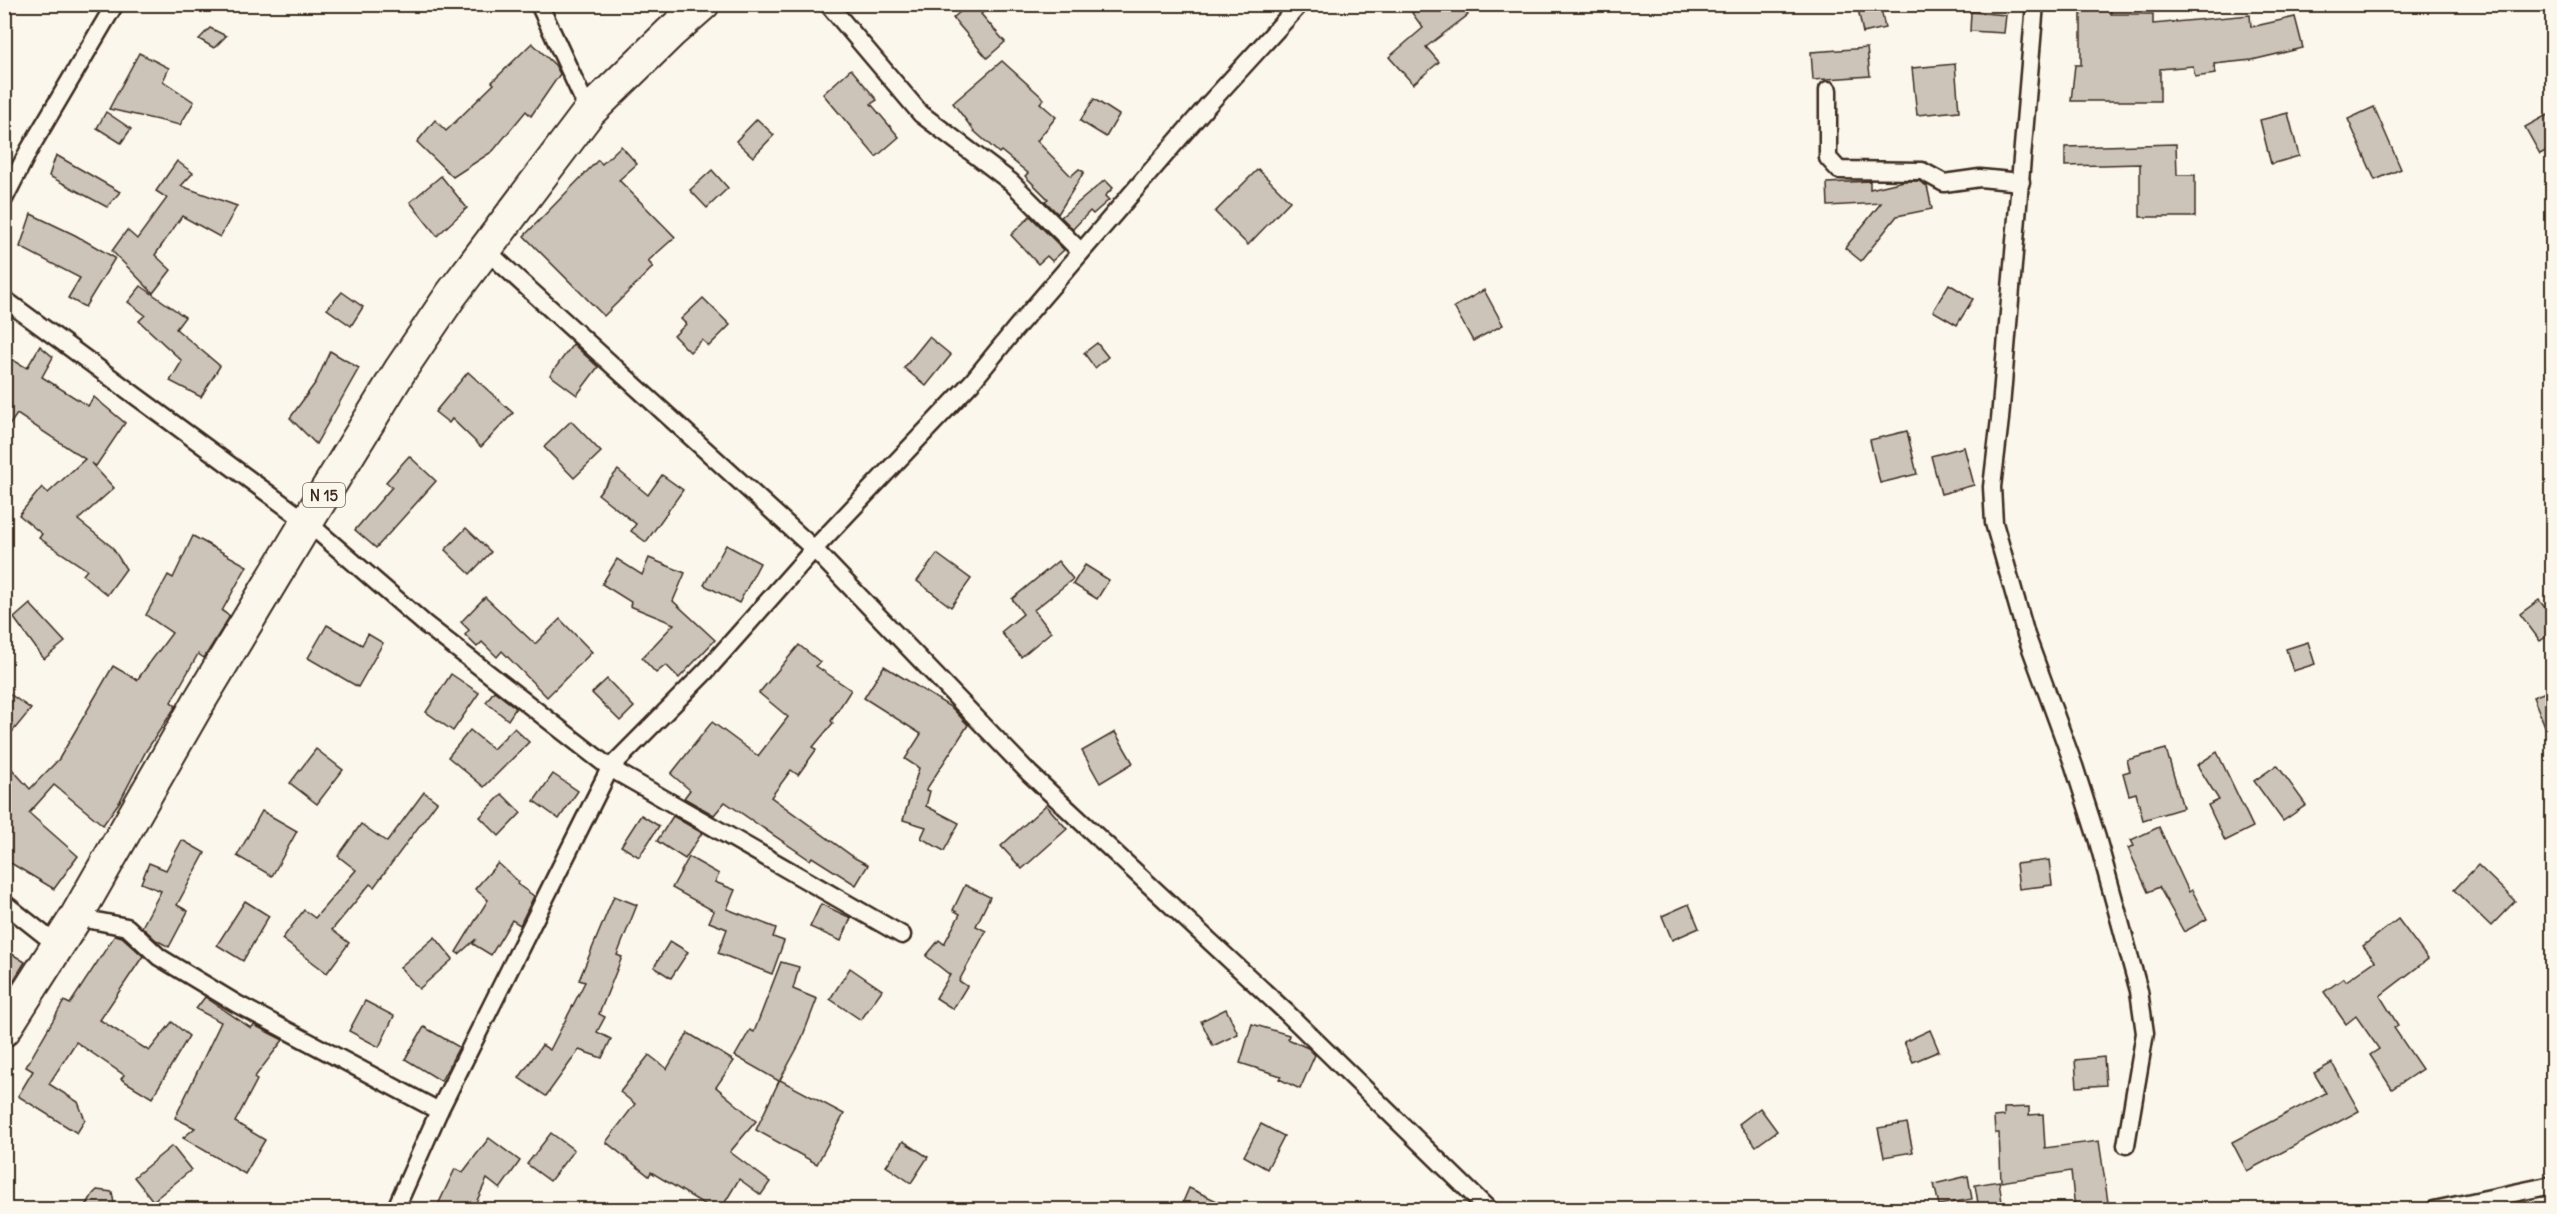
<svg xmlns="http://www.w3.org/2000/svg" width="2557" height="1214" font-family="Delius,sans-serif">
  <rect width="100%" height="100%" fill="#fbf7ec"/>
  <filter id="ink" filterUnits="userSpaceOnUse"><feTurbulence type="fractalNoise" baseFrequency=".0167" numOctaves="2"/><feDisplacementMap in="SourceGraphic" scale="12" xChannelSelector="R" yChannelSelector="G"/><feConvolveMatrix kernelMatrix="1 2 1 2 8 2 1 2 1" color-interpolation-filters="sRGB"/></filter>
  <g filter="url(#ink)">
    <g fill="#ccc4b9" stroke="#3b2a1e" stroke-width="1.5">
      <polygon points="969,4 992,4 981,14 1005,42 987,58 953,18"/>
      <polygon points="1423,4 1460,4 1468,15 1426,47 1439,62 1413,84 1389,57 1423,28 1412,13"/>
      <polygon points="1857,4 1880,4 1885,28 1863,33"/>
      <polygon points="2081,4 2111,4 2111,14 2153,14 2153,24 2250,15 2251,27 2295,17 2303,48 2252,60 2214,64 2215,74 2195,77 2193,66 2160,69 2160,101 2071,101 2075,65 2081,65"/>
      <polygon points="1971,12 2006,15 2004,33 1970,31"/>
      <polygon points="210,28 226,36 214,48 199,39"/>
      <polygon points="532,43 555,65 560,74 531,116 526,111 493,151 453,177 417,142 435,120 446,131 494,84 492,82"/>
      <polygon points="1867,48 1870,76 1813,80 1811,52"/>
      <polygon points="139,53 169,68 163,81 194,102 180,125 109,109"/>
      <polygon points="1002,61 1044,99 1040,103 1056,117 1037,141 1071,176 1079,169 1084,172 1058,214 1045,201 1048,199 1025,176 1028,173 1001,151 999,153 974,131 953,103"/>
      <polygon points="1955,64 1959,111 1917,115 1912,68"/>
      <polygon points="851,69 877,100 871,104 899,137 876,157 823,94"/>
      <polygon points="1094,99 1119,115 1106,137 1080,121"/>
      <polygon points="2374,107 2401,169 2375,180 2348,119"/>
      <polygon points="106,112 131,129 121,143 97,128"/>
      <polygon points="2288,113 2299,156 2271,164 2260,120"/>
      <polygon points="2547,115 2553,125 2553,147 2540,154 2525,127"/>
      <polygon points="757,119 774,135 753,157 736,141"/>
      <polygon points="2176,144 2177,175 2195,175 2195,217 2140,217 2140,164 2065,166 2065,147"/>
      <polygon points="621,146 637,164 619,180 675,237 648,261 653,267 604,316 524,236 598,160 602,164"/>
      <polygon points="56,155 120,192 107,207 49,176"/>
      <polygon points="177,161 193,173 181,186 237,206 220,237 182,216 155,255 171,270 153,293 112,251 127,230 137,239 167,198 156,191"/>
      <polygon points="1258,169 1290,201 1248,245 1215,212"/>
      <polygon points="712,170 728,188 707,208 690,190"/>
      <polygon points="441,176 467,208 437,236 410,202"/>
      <polygon points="1105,180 1113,188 1105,196 1109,200 1093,214 1090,211 1073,229 1061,217"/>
      <polygon points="1870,181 1870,189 1904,181 1919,181 1927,186 1932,209 1897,216 1861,261 1845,248 1881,203 1828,206 1827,183"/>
      <polygon points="31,214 75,235 115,258 85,307 68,298 80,278 20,247"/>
      <polygon points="1030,216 1064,250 1052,261 1047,256 1038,264 1011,235"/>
      <polygon points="1949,284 1973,299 1957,325 1933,311"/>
      <polygon points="141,286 185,317 176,329 220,366 201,397 170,381 182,361 139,321 145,315 128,302"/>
      <polygon points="1484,290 1503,325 1473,341 1454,307"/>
      <polygon points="342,292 363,307 351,326 327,309"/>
      <polygon points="703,298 730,325 709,346 702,340 690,352 674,336 686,324 681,319"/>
      <polygon points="929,337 951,355 926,386 904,368"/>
      <polygon points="1097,343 1108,357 1095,368 1084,353"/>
      <polygon points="573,344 598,367 577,395 550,375"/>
      <polygon points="40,346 53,357 42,377 88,406 94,397 125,423 96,466 91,463 114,488 78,520 112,547 126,569 107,595 83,575 87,570 39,538 42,534 19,515 42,487 48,493 85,459 17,414 4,433 4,355 27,368"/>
      <polygon points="330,351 359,368 316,444 290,418 316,382"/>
      <polygon points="468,372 513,413 481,447 452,419 449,423 435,412"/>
      <polygon points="571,421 601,452 574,478 544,447"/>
      <polygon points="1907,431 1917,474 1880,483 1870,440"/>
      <polygon points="1964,447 1974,485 1941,494 1931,456"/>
      <polygon points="409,456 436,481 376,548 355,530 392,487 386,482"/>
      <polygon points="618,470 648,495 662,475 683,490 646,542 631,531 636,524 598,494"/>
      <polygon points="466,528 491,552 470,574 445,550"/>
      <polygon points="193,536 247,566 222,611 230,616 204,658 198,654 171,702 176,706 146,751 120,801 103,825 54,785 29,813 78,856 54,889 4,859 4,778 11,768 30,789 59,759 113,666 137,680 172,633 146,615 168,575 173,578"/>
      <polygon points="726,545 760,563 739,603 704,585"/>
      <polygon points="937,554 971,579 951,607 917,581"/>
      <polygon points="649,558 685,573 673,601 715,640 679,678 666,665 656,673 642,658 674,624 630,606 631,602 602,584 617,559 642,575"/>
      <polygon points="1058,561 1073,579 1034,610 1051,632 1021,657 1001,632 1023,614 1012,599"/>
      <polygon points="1085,565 1109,580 1097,599 1073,584"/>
      <polygon points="485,597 535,644 560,619 592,652 547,697 502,651 497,657 482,642 477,647 465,635 469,630 461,622"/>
      <polygon points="2539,600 2553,618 2553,632 2540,641 2520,614"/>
      <polygon points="30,604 65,642 44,659 14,618"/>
      <polygon points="327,625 362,645 368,634 383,643 358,687 308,658"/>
      <polygon points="2308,642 2315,664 2293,671 2286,649"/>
      <polygon points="799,645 820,662 816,666 851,690 831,721 833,723 813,747 816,750 798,775 791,770 771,797 855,858 868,865 856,885 812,857 810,860 725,802 714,815 684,798 690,790 671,774 712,722 758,756 788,717 759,693"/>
      <polygon points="884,666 952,708 968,725 926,790 930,791 926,806 959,823 944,851 921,838 926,827 903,820 919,768 905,759 921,734 864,698"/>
      <polygon points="451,674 479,693 453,731 426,712"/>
      <polygon points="607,679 634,707 620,721 592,693"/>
      <polygon points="2553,689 2553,743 2552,743 2533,697"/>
      <polygon points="4,690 31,709 4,742"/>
      <polygon points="494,691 516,708 508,720 486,702"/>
      <polygon points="514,728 529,742 484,787 448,757 470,730 493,749"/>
      <polygon points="1115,732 1133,763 1100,783 1082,751"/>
      <polygon points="316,749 343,770 317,804 290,783"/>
      <polygon points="2166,749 2183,808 2143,820 2136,793 2129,795 2123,773 2130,771 2127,760"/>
      <polygon points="2217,752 2253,827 2225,841 2208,805 2219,800 2197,765"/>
      <polygon points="2277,765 2306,805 2283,821 2254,781"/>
      <polygon points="553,774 578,791 559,819 534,801"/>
      <polygon points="424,792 437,802 374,887 370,884 332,930 349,943 327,973 282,939 304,910 315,918 356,870 338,856 361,824 387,842"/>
      <polygon points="502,794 521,813 499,836 480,817"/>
      <polygon points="1046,805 1067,829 1022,869 1001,846"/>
      <polygon points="262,811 297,831 272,876 237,856"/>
      <polygon points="641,815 659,826 639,857 621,846"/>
      <polygon points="673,816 702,833 685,859 657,841"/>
      <polygon points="2159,827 2189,892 2192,890 2207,919 2184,932 2159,887 2148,892 2128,848 2134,846 2131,840"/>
      <polygon points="182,840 205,853 177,905 188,911 169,947 156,940 142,927 161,891 141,883 149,863 166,870"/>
      <polygon points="689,857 719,874 715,882 735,890 727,909 776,928 773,937 784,941 772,974 718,953 727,929 709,922 714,911 672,888"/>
      <polygon points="2049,860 2052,885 2019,889 2016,864"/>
      <polygon points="498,863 519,882 517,884 534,896 520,925 512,920 491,955 473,944 476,939 459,954 456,952 488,900 475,889"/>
      <polygon points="2478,865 2515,901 2491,926 2454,890"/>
      <polygon points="965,885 990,897 976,926 986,931 959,981 967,986 953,1009 936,998 950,975 926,956 939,940 944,944 960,914 953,910"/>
      <polygon points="614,896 637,905 617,955 622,957 599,1014 605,1017 597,1032 611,1039 602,1058 579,1050 546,1096 519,1078 542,1045 550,1050 585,982 579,980"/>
      <polygon points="245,901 269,916 243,961 217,945"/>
      <polygon points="821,904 851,918 841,941 810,927"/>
      <polygon points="1689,904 1699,928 1672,940 1662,916"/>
      <polygon points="2398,919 2428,959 2380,996 2398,1025 2394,1028 2422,1069 2392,1089 2370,1055 2379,1049 2356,1016 2346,1024 2324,992 2344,978 2346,981 2375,961 2363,946"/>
      <polygon points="115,935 122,937 143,956 100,1020 149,1051 172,1022 189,1036 152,1098 121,1079 124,1075 76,1042 49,1084 78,1102 85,1120 77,1133 18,1096 33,1071 26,1067 64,1001 70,1004"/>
      <polygon points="435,937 453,959 419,989 400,967"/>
      <polygon points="670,941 688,952 671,978 654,967"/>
      <polygon points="4,949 25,962 4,996"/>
      <polygon points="781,962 799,967 793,989 817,999 800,1043 780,1080 844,1114 817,1164 756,1130 779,1081 735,1056 750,1030 754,1032"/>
      <polygon points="850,968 882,990 861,1020 830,999"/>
      <polygon points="205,997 251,1028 254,1025 283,1040 254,1078 257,1080 235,1122 265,1140 245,1174 183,1138 195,1128 175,1118 221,1022 196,1009"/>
      <polygon points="365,1001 394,1016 379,1047 349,1031"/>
      <polygon points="1226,1009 1238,1034 1213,1046 1201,1021"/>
      <polygon points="1252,1024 1289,1035 1288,1039 1308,1048 1315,1055 1300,1089 1279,1079 1281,1076 1240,1063"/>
      <polygon points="424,1027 459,1047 441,1081 405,1059"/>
      <polygon points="1930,1030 1939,1051 1913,1062 1904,1042"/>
      <polygon points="688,1033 734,1061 716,1087 756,1121 730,1152 770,1182 761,1195 739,1179 721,1209 712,1209 651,1172 649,1176 606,1142 635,1104 620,1092 649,1055 667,1069"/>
      <polygon points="2104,1057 2106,1085 2077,1087 2075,1060"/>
      <polygon points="2332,1063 2359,1111 2247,1171 2232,1142 2326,1093 2314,1073"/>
      <polygon points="2029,1107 2029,1115 2043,1114 2045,1148 2099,1141 2109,1209 2075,1209 2071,1171 2001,1182 1999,1133 1995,1133 1994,1117 2004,1116 2004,1108"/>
      <polygon points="1760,1108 1777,1131 1756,1146 1739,1124"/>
      <polygon points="1907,1123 1913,1152 1884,1157 1878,1128"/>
      <polygon points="1261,1124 1284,1136 1267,1169 1244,1156"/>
      <polygon points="551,1133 574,1150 550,1181 527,1164"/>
      <polygon points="489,1138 520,1161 500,1189 487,1179 473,1209 436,1209 455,1169 463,1172"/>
      <polygon points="903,1141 928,1157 911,1183 886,1166"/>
      <polygon points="172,1146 191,1170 153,1201 134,1177"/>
      <polygon points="1968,1176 1972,1199 1939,1205 1934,1184"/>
      <polygon points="1999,1181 2003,1209 1979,1209 1975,1185"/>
      <polygon points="1189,1188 1234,1209 1180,1209"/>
      <polygon points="97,1190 112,1192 115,1209 84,1209 93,1194"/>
    </g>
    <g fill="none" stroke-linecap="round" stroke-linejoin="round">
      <defs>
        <g id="street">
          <polyline points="539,4 589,112"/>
          <polyline points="828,4 921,114 1011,182 1081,252"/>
          <polyline points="2035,4 2000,419 1992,487 1994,523 2026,635 2074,766 2097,838 2139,991 2145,1033 2126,1145"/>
          <polyline points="1828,90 1828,158 1839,170 1922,171 1944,183 1980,178 2021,182"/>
          <polyline points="4,199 29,150 115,4"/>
          <polyline points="486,250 814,549 1030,774 1286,1012 1489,1210"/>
          <polyline points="4,299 307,522 425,624 610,768 902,935"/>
          <polyline points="4,903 57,945"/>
          <polyline points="76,917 127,927 159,957 237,1004 439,1111"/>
          <polyline points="395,1210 439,1111 610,768 706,671 814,549 972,382 1015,329 1207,106 1300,4"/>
          <polyline points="2434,1210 2552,1185"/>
        </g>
        <polyline id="highway" points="4,1030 76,917 200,700 307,522 401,369 451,295 589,112 670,33 703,4"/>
      </defs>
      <use href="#street" stroke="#3b2a1e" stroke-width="21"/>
      <use href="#highway" stroke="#3b2a1e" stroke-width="36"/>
      <use href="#street" stroke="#fbf7ec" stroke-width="16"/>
      <use href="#highway" stroke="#fbf7ec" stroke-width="32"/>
    </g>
  </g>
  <g text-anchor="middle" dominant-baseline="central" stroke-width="4.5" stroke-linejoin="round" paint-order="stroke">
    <rect fill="#fbf7ec" stroke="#75685c" stroke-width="1.5" x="303" y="483" width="42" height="24" rx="4.5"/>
    <g font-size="15" font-weight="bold" fill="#3b2a1e">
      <text x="324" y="495">N 15</text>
    </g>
  </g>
  <rect width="2557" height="1214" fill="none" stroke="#fbf7ec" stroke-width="24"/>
  <rect x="12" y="12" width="2533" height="1190" fill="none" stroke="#3b2a1e" stroke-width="2" filter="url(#ink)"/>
</svg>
